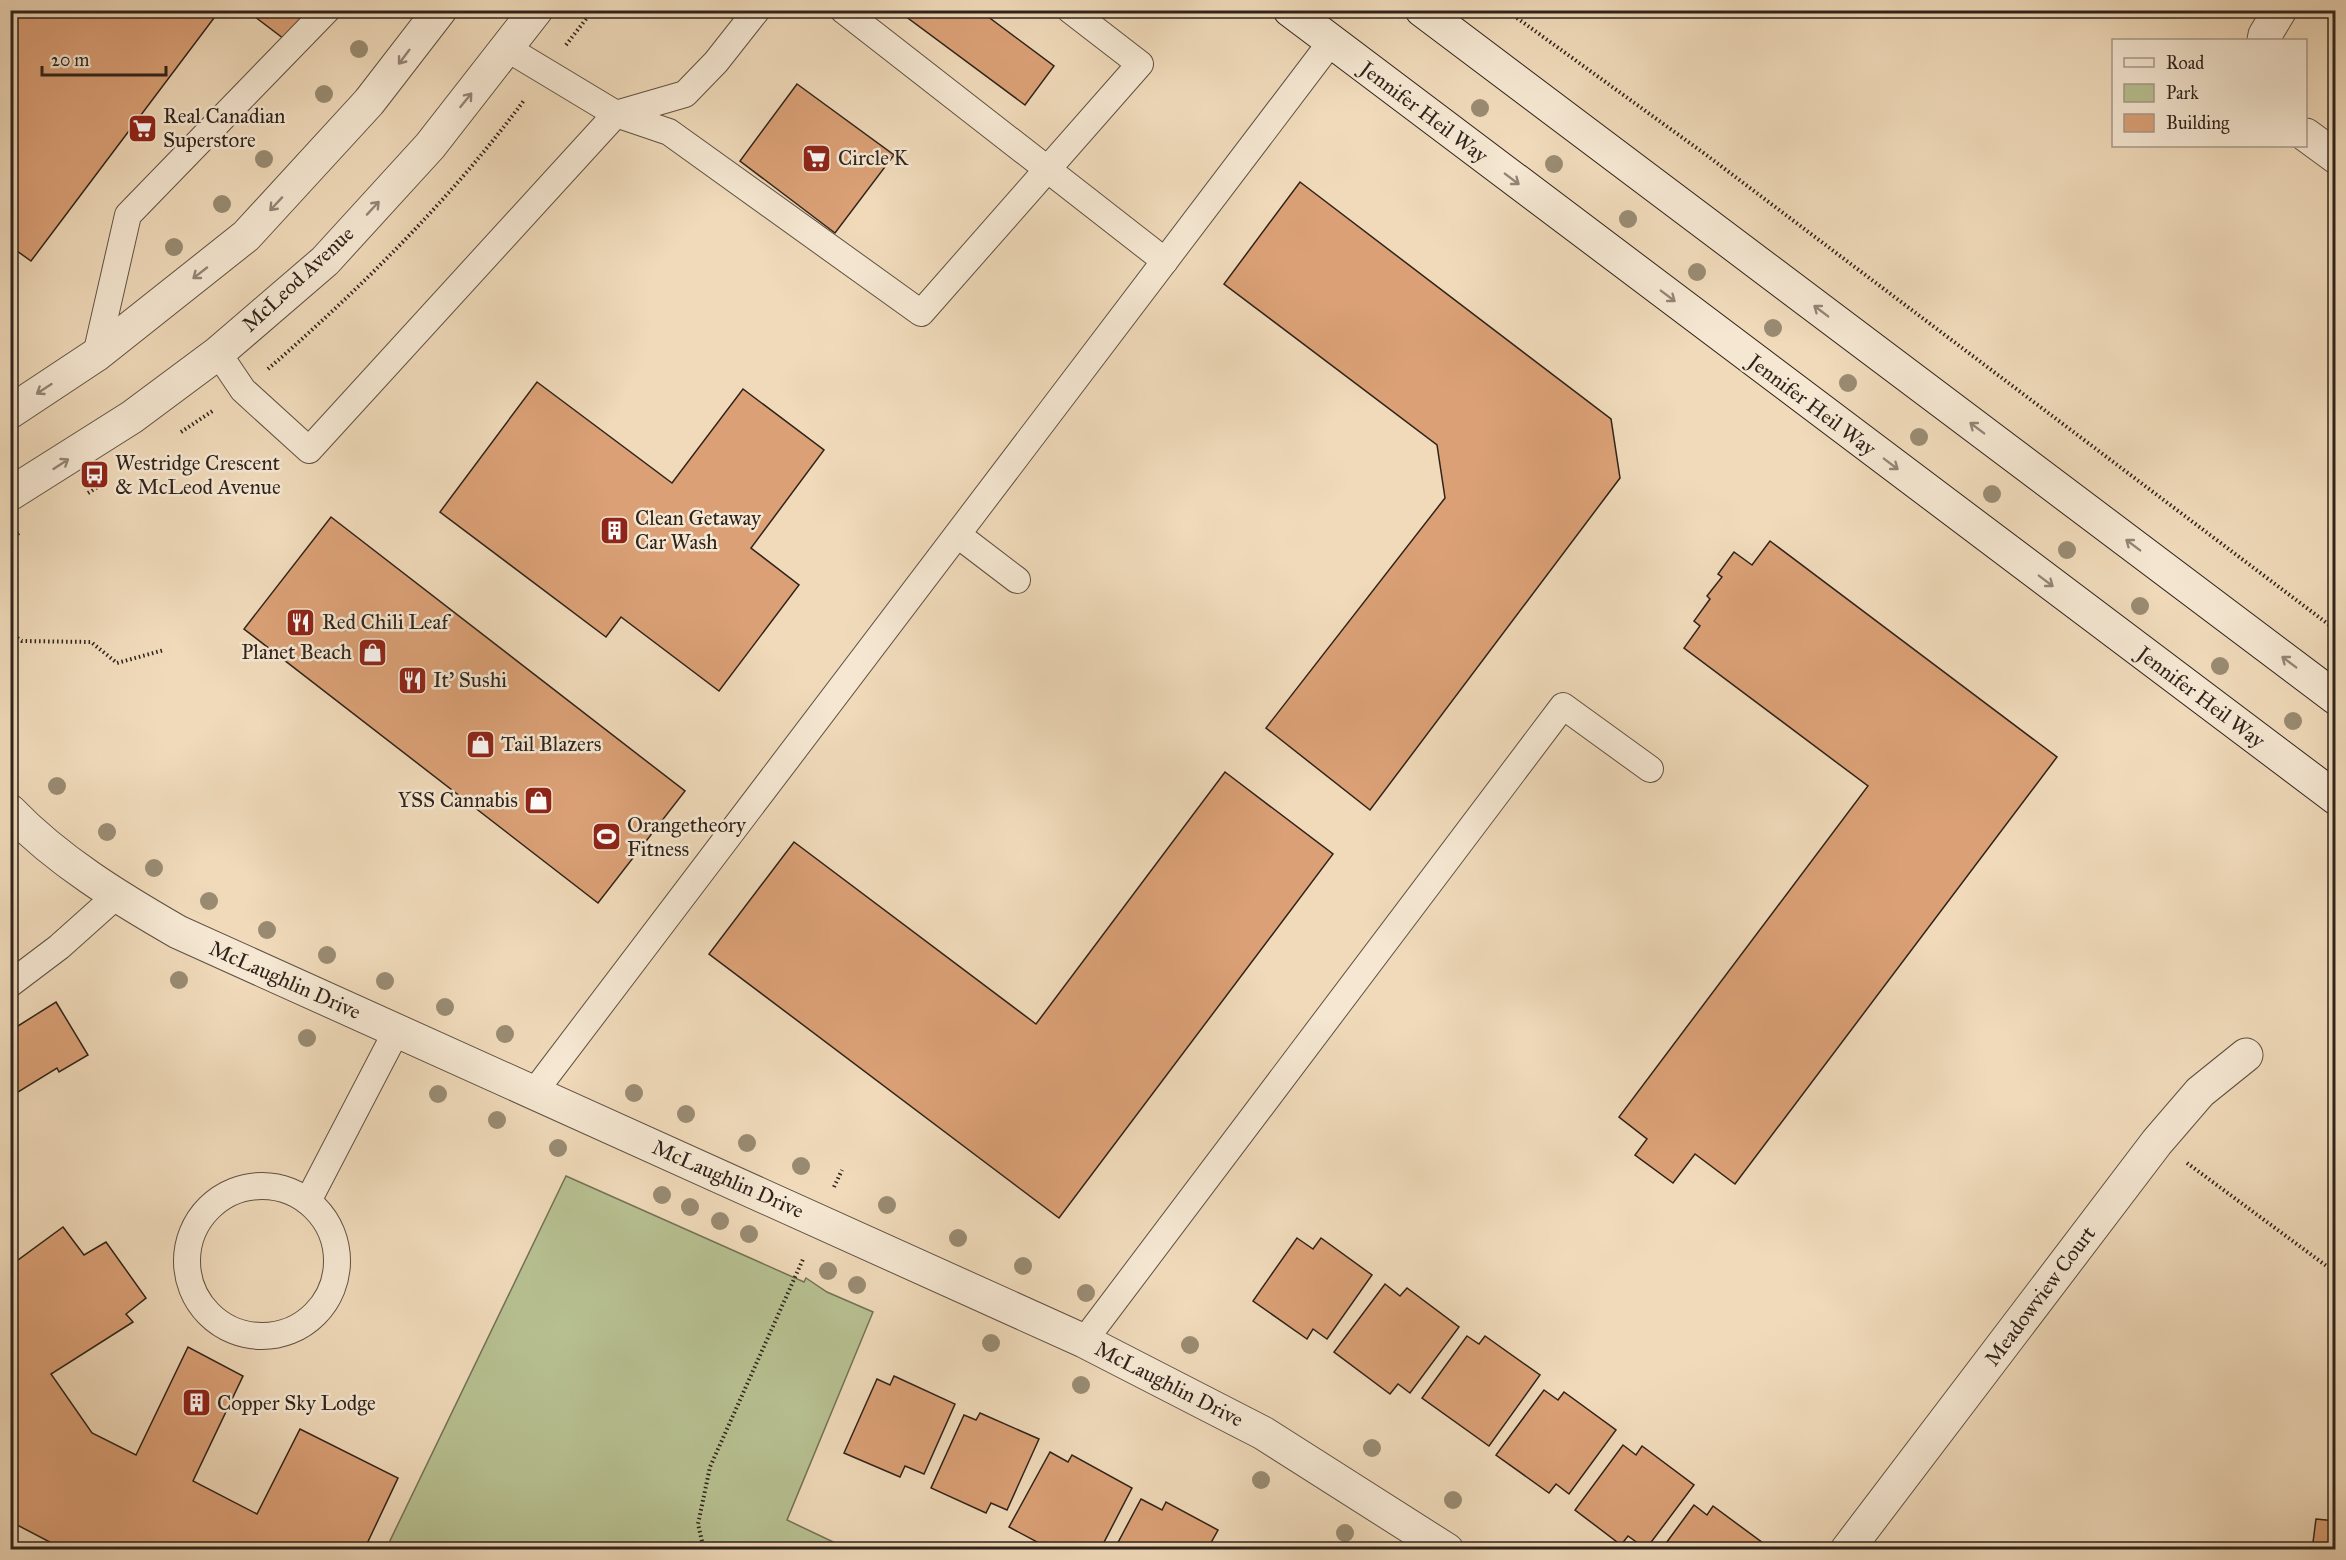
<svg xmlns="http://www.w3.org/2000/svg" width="2346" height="1560" font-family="'IM FELL Great Primer',serif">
  <rect width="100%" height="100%" fill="#f0daba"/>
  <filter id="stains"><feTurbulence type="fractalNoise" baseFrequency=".00333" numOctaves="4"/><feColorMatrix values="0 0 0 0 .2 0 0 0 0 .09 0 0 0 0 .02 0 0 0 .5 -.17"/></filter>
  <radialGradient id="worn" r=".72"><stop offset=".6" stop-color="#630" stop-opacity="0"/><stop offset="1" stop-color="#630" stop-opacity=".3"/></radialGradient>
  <polygon fill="#b7c091" stroke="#737256" stroke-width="1.5" points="566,1176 804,1282 806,1278 827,1292 873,1312 787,1520 848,1549 386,1549"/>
  <g fill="#dba076" stroke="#2f231b" stroke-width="1.5">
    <polygon points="10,10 220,10 31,261 10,246"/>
    <polygon points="246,10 319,10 292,45"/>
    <polygon points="897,10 979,10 1054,66 1025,105"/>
    <polygon points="797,84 894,155 835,233 740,161"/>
    <polygon points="1300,182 1611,419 1620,478 1370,810 1266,728 1445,498 1437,445 1224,284"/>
    <polygon points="537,382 672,483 743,389 824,450 751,548 799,585 719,691 621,617 606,637 440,512"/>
    <polygon points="331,517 685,791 598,903 244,629"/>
    <polygon points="1770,541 2057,757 1735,1184 1695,1154 1673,1183 1635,1155 1647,1139 1619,1117 1868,786 1684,648 1700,626 1694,621 1710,599 1707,596 1722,577 1718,574 1734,552 1752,565"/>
    <polygon points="1225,772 1333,854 1059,1218 709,954 794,842 1036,1024"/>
    <polygon points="56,1002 88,1055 59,1072 57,1068 10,1097 10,1031"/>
    <polygon points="63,1227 84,1255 106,1242 146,1298 126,1314 133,1322 51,1374 92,1433 136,1455 188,1347 243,1376 193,1481 257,1514 300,1429 398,1478 364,1550 65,1550 17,1525 10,1516 10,1266"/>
    <polygon points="1297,1238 1313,1249 1321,1238 1372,1275 1327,1339 1313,1329 1307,1339 1253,1301"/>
    <polygon points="1385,1284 1400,1296 1407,1288 1459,1327 1410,1393 1398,1384 1390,1394 1334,1352"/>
    <polygon points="1467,1336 1479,1344 1485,1336 1540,1375 1489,1446 1422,1398"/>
    <polygon points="894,1376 955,1404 924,1474 905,1466 900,1477 844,1453 877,1379 890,1385"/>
    <polygon points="1544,1390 1558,1400 1564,1392 1616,1430 1569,1494 1556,1484 1549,1493 1496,1455"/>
    <polygon points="980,1413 1039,1439 1007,1510 991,1503 986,1513 931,1488 964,1415 976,1420"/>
    <polygon points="1623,1445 1636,1455 1642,1446 1694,1485 1646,1549 1628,1536 1621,1545 1575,1510"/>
    <polygon points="1050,1452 1068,1462 1072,1455 1132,1488 1100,1550 1082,1550 1077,1546 1075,1550 1052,1550 1009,1527"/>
    <polygon points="1141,1499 1162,1510 1166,1502 1218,1530 1207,1550 1114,1550"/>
    <polygon points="1694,1505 1707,1515 1713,1506 1767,1546 1764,1550 1661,1550"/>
    <polygon points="2316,1519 2336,1521 2336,1550 2312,1550"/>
  </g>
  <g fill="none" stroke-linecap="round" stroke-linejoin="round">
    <defs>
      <g id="service">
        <polyline points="843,10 1165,261"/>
        <polyline points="508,49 616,114 669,132 921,313 1140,64 1070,10"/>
        <polyline points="218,353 243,390 309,450 616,114 685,94 716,62 757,10"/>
        <polyline points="96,355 128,215 327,10"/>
        <polyline points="958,535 1017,580"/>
        <polyline points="10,984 59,947 116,896"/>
        <polyline points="535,1091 1331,42"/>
        <circle cx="262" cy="1261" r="75"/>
        <polyline points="308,1201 397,1030"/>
        <polyline points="1084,1341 1563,706 1650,769"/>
      </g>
      <g id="minor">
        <polyline points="2264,40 2265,35 2280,10"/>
        <polyline points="2306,135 2336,157"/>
        <path d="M10 811C58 861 119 898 178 932L1084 1341 1263 1433 1447 1550"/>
        <polyline points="1847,1550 2157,1142 2200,1092 2246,1055"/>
      </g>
      <g id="tertiary">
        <polyline points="10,412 96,355 246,236 369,102 440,10"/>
        <polyline points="10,494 132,417 218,353 325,261 430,146 536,10"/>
      </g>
      <g id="secondary">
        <polyline points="1290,10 2336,798"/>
        <polyline points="1422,10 2336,698"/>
      </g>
    </defs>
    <use href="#service" stroke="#5f5143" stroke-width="28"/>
    <use href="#minor" stroke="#5f5143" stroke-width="35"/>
    <use href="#tertiary" stroke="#5f5143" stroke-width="35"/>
    <use href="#secondary" stroke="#2f231b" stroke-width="35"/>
    <g stroke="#2f231b" stroke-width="4" stroke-dasharray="1.5 3" stroke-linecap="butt">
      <polyline points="1506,10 1705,154 2336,630"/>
      <polyline points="566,45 593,10"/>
      <path d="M268 369C361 288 451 199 525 99"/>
      <polyline points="181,432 214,410"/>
      <polyline points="88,493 107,481"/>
      <polyline points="10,538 19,533"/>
      <polyline points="10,633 22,641 91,642 117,663 164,650"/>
      <polyline points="2187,1163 2336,1273"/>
      <polyline points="834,1187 842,1170"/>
      <polyline points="704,1550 698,1524 710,1467 804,1257"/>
    </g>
    <use href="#service" stroke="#f5e7d2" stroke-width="26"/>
    <use href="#minor" stroke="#f5e7d2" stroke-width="33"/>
    <use href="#tertiary" stroke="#f5e7d2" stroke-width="33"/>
    <use href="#secondary" stroke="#f5e7d2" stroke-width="33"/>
  </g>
  <g fill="#998b72">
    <circle cx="359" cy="49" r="9"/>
    <circle cx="324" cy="94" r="9"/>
    <circle cx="1480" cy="108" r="9"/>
    <circle cx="264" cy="159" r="9"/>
    <circle cx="1554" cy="164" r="9"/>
    <circle cx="222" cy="204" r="9"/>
    <circle cx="1628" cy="219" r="9"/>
    <circle cx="174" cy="247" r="9"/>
    <circle cx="1697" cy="272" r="9"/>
    <circle cx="1773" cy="328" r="9"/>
    <circle cx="1848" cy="383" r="9"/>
    <circle cx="1919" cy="437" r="9"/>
    <circle cx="1992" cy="494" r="9"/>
    <circle cx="2067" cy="550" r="9"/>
    <circle cx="2140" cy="606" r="9"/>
    <circle cx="2220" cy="666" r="9"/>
    <circle cx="2293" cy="721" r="9"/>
    <circle cx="57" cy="786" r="9"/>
    <circle cx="107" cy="832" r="9"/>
    <circle cx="154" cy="868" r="9"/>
    <circle cx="209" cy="901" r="9"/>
    <circle cx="267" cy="930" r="9"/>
    <circle cx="327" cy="955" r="9"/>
    <circle cx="179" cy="980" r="9"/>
    <circle cx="385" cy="981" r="9"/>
    <circle cx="445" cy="1007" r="9"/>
    <circle cx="505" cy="1034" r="9"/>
    <circle cx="307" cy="1038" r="9"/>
    <circle cx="634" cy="1093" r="9"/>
    <circle cx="438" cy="1094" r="9"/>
    <circle cx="686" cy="1114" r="9"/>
    <circle cx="497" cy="1120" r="9"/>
    <circle cx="747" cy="1143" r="9"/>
    <circle cx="558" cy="1148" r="9"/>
    <circle cx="801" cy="1166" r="9"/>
    <circle cx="662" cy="1195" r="9"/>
    <circle cx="887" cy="1205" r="9"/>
    <circle cx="690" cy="1207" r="9"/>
    <circle cx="720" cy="1221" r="9"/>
    <circle cx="749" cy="1234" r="9"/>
    <circle cx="958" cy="1238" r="9"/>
    <circle cx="1023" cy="1266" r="9"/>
    <circle cx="828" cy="1271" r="9"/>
    <circle cx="857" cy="1285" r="9"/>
    <circle cx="1086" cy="1293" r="9"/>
    <circle cx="991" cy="1343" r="9"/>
    <circle cx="1190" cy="1345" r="9"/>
    <circle cx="1081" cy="1385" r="9"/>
    <circle cx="1372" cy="1448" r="9"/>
    <circle cx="1261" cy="1480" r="9"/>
    <circle cx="1453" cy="1500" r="9"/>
    <circle cx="1345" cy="1533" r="9"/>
  </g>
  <defs><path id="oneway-shaft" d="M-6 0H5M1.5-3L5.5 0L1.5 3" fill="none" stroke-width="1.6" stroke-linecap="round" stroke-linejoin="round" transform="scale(1.5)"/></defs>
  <g stroke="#928576">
    <use href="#oneway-shaft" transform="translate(404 57) rotate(127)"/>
    <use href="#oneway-shaft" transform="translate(466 100) rotate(-51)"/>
    <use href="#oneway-shaft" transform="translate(1512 179) rotate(37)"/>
    <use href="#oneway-shaft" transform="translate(276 204) rotate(133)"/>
    <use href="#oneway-shaft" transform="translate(373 208) rotate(-47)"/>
    <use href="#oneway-shaft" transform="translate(200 273) rotate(142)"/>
    <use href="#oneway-shaft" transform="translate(1668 296) rotate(37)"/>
    <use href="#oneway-shaft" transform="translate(1821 311) rotate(-143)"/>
    <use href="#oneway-shaft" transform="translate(44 389) rotate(147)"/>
    <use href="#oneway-shaft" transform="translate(1977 428) rotate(-143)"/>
    <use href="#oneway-shaft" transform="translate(61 464) rotate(-33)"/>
    <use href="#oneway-shaft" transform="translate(1891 464) rotate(37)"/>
    <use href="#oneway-shaft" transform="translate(2133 545) rotate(-143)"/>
    <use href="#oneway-shaft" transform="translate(2046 581) rotate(37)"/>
    <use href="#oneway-shaft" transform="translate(2289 662) rotate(-143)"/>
  </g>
  <defs>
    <symbol id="supermarket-square" viewBox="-11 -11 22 22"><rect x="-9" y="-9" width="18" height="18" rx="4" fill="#8f2418" stroke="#f5e7d2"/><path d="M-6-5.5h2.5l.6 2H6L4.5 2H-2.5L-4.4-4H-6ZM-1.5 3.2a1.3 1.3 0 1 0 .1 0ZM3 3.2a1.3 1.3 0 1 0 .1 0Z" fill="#fff"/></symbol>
    <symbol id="bus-square" viewBox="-11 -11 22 22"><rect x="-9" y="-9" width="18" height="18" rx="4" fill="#8f2418" stroke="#f5e7d2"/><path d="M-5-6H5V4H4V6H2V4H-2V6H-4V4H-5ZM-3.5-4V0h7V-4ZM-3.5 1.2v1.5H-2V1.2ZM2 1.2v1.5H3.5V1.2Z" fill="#fff"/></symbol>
    <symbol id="building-square" viewBox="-11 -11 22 22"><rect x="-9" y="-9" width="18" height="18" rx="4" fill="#8f2418" stroke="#f5e7d2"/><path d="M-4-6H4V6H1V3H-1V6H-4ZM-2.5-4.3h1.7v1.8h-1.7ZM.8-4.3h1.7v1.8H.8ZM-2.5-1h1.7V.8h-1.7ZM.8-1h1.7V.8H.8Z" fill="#fff"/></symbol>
    <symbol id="restaurant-square" viewBox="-11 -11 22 22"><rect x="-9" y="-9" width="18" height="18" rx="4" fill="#8f2418" stroke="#f5e7d2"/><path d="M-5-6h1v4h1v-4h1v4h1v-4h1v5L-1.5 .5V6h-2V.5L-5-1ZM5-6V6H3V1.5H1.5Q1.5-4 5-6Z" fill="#fff"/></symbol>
    <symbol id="shop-square" viewBox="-11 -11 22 22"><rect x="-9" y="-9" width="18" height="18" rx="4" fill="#8f2418" stroke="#f5e7d2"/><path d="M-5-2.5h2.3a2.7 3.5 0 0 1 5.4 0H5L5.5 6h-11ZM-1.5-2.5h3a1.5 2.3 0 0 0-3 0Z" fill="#fff"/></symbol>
    <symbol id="stadium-square" viewBox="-11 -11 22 22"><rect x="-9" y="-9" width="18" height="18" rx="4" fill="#8f2418" stroke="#f5e7d2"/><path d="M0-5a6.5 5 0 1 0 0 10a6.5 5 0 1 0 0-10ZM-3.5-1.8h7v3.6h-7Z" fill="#fff"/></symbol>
  </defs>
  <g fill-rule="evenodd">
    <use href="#supermarket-square" x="126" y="112" width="33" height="33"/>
    <use href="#supermarket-square" x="800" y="142" width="33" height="33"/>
    <use href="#bus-square" x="78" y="458" width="33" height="33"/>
    <use href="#building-square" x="598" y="514" width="33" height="33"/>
    <use href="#restaurant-square" x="284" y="606" width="33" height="33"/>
    <use href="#shop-square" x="356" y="636" width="33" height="33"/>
    <use href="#restaurant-square" x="396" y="664" width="33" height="33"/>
    <use href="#shop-square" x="464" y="728" width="33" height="33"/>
    <use href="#shop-square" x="522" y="784" width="33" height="33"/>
    <use href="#stadium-square" x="590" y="820" width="33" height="33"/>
    <use href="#building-square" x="180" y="1386" width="33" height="33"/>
  </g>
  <g text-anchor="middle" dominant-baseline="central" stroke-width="5" stroke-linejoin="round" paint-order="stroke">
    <g font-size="21" fill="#2f231b" stroke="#f5e7d2">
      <text transform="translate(1424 112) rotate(37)">Jennifer Heil Way</text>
      <text transform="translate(298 279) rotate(-43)">McLeod Avenue</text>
      <text transform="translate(1812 405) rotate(37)">Jennifer Heil Way</text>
      <text transform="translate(2201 697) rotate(37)">Jennifer Heil Way</text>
      <text transform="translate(285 980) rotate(24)">McLaughlin Drive</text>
      <text transform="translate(728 1179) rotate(24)">McLaughlin Drive</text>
      <text transform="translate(2040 1296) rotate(-53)">Meadowview Court</text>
      <text transform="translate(1169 1384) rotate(27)">McLaughlin Drive</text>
    </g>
    <g font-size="21" fill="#2f231b" stroke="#f5e7d2" text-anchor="start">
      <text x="163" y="116">Real Canadian<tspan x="163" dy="24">Superstore</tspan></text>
      <text x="838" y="158">Circle K</text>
      <text x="115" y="463">Westridge Crescent<tspan x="115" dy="24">&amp; McLeod Avenue</tspan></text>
      <text x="635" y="518">Clean Getaway<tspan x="635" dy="24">Car Wash</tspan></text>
      <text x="322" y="622">Red Chili Leaf</text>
      <text x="352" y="652" text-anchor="end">Planet Beach</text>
      <text x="433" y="680">It' Sushi</text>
      <text x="501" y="744">Tail Blazers</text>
      <text x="518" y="800" text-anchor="end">YSS Cannabis</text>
      <text x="627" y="825">Orangetheory<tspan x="627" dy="24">Fitness</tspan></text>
      <text x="217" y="1403">Copper Sky Lodge</text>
    </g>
  </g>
  <rect width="2346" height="1560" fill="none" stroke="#f0daba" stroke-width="36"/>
  <rect x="12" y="12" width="2322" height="1536" fill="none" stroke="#2f231b" stroke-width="3"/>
  <rect x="18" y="18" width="2310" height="1524" fill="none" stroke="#2f231b" stroke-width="1.5"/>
  <rect x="2112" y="39" width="195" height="108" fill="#f5e7d2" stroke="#a69989" stroke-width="1.5"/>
  <rect x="2124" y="58" width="30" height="9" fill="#f5e7d2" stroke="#a69989" stroke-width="1.5"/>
  <text x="2166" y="69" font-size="18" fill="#2f231b">Road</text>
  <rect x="2124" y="84" width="30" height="18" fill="#b7c091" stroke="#a69989" stroke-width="1.5"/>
  <text x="2166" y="99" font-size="18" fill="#2f231b">Park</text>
  <rect x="2124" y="114" width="30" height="18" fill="#dba076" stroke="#a69989" stroke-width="1.5"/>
  <text x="2166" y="129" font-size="18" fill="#2f231b">Building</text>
  <path d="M42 66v9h124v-9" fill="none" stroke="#2f231b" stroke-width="3"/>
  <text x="51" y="66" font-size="18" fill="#2f231b" stroke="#f5e7d2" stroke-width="4.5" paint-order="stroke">20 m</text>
  <rect width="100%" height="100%" filter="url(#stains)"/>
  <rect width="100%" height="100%" fill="url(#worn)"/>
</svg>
